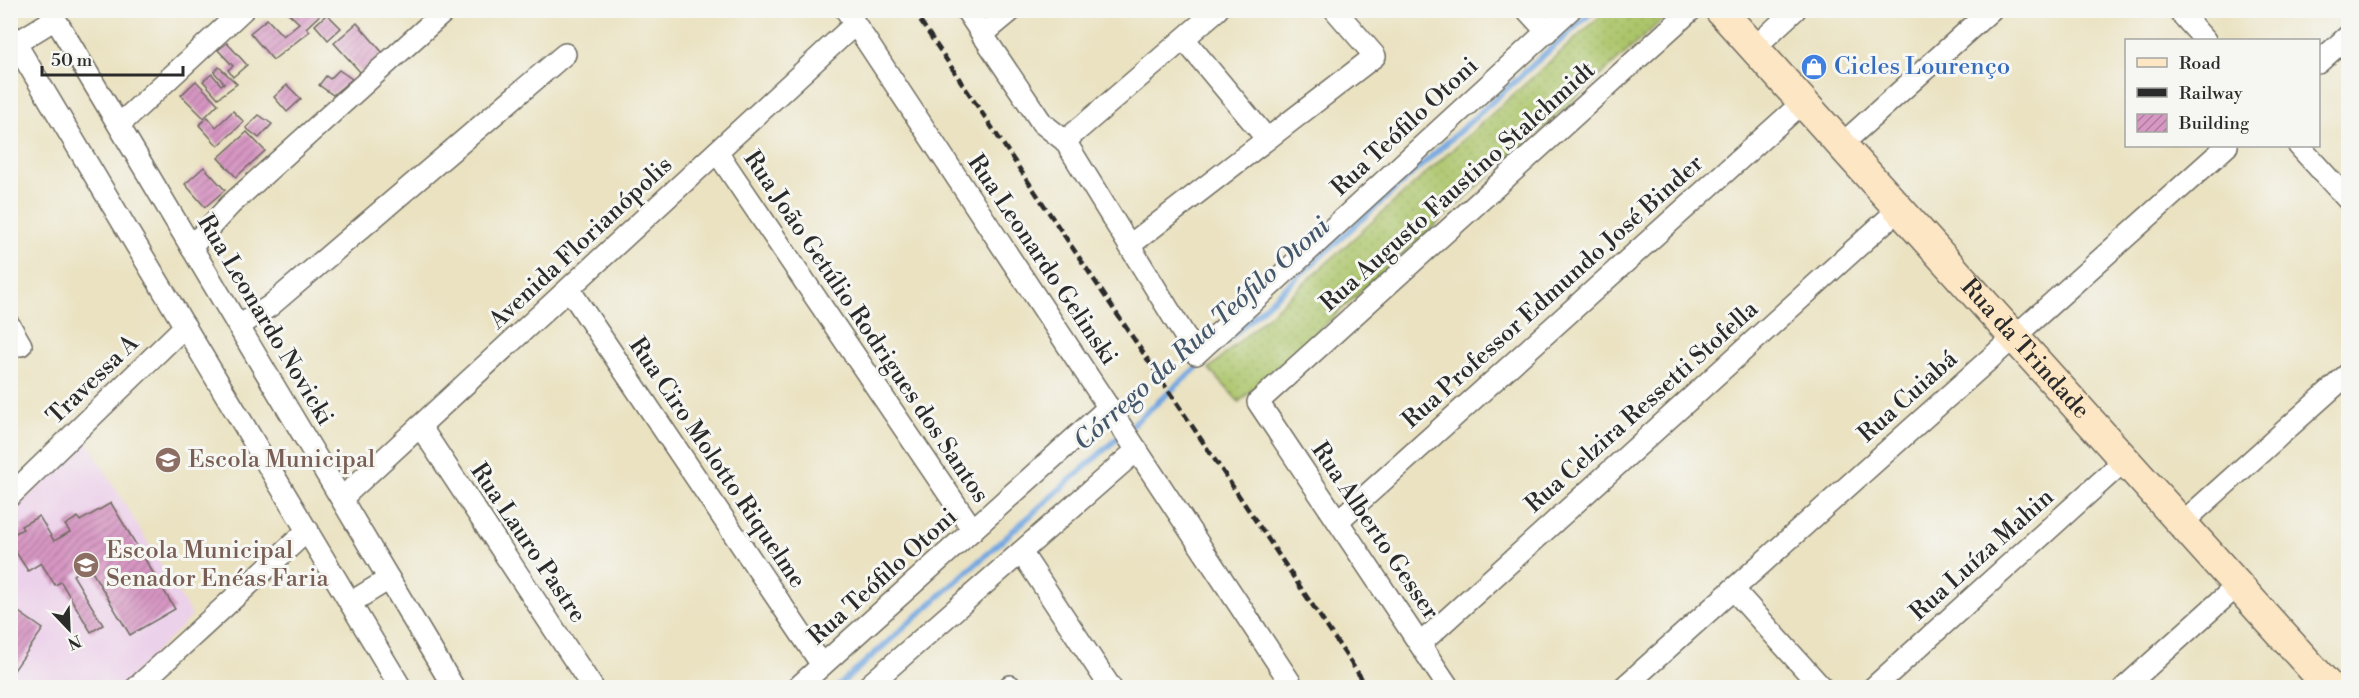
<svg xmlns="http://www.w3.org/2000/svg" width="2359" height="698" font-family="'Libre Bodoni',serif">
  <defs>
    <pattern id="grass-dots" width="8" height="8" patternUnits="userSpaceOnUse" patternTransform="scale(1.5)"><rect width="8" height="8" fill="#acc56a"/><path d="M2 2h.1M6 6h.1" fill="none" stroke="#94a95c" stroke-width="1.8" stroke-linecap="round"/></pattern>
    <pattern id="building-hatch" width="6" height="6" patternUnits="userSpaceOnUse" patternTransform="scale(1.5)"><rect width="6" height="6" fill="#d797c3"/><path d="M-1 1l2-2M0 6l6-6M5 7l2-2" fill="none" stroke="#af7b9f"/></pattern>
  </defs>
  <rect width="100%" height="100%" fill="#f6f6f2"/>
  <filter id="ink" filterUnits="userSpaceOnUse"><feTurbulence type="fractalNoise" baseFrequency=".0167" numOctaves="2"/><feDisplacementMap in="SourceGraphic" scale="12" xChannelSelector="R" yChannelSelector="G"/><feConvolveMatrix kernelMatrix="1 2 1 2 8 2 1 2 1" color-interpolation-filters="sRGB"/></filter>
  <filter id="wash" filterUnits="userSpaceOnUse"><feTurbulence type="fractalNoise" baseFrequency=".008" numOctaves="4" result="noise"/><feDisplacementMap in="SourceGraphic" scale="24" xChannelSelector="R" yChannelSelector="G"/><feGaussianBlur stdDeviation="1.35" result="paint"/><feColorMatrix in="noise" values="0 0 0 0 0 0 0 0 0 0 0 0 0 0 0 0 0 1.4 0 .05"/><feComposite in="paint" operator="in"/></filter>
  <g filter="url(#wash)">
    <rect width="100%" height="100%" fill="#eae2c1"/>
    <polygon fill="#ecd1ea" points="87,441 192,616 120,687 11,688 11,513"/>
    <polygon fill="url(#grass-dots)" stroke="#6c784a" stroke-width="1.5" points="1606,11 1672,11 1239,402 1209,369"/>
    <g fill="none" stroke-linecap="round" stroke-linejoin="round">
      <polyline stroke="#73a7e0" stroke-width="6" points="836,688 1203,362 1594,10"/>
    </g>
    <g id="blocks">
      <g fill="url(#building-hatch)">
        <polygon points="285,10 319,10 322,13 306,28 310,31 273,60 250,33 267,19 283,36 299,23"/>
        <polygon points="327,14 341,28 328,40 315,25"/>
        <polygon points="357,23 383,53 361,73 334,43"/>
        <polygon points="227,43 247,65 233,77 228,70 233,66 218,50"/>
        <polygon points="219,67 237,84 218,98 203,81 212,74 221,85 224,83 214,72"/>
        <polygon points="339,70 352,79 333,95 319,85 326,76 330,79"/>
        <polygon points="196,81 218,104 204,118 181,95"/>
        <polygon points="287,85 301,99 287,112 274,97"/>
        <polygon points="233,111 244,122 218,146 199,125 208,117 216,127"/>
        <polygon points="259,115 272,124 259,138 246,128"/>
        <polygon points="247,132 265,151 236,177 218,158"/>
        <polygon points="204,167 225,190 205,207 185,184"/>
        <polygon points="111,503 175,609 130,635 88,565 73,575 103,625 91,632 61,582 55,585 41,563 28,571 10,543 10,536 23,529 21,526 39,516 54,541 70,532 65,525 78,517 80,521"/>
        <polygon points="10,606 43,629 10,676"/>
      </g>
    </g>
  </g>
  <g filter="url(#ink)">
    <use href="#blocks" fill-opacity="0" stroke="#6e6b60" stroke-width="1.5"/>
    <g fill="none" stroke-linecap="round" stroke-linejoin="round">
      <defs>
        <g id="minor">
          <polyline points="50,10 454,688"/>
          <polyline points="846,10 1294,688"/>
          <polyline points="966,10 1042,123 1065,141 1196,354 1570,10"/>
          <polyline points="1527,10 1547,32"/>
          <polyline points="2178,10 2205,40"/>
          <polyline points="10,34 401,688"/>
          <polyline points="982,35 1012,10"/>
          <polyline points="1184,39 1267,139"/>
          <polyline points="1754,48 1795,10"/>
          <polyline points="10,52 16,43 55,19"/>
          <polyline points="2318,63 2348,36"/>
          <polyline points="119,125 243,10"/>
          <polyline points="1065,141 1217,10"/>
          <polyline points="1841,145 1991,10"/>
          <polyline points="2299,146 2348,200"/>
          <polyline points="717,152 973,530"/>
          <polyline points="1130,245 1375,56 1335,10"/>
          <polyline points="191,247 230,205 446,10"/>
          <polyline points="569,289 822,665"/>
          <polyline points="10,326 21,345"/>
          <polyline points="239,326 270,306 565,54"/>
          <polyline points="420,426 593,688"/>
          <polyline points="10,496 185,326"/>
          <polyline points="342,498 855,24"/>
          <polyline points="1338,521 1803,102"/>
          <polyline points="2182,523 2348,374"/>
          <polyline points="1021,552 1111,688"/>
          <polyline points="1733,589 1822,688"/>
          <polyline points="350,603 389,579"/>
          <polyline points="1420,644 1899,209"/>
          <polyline points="136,688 308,530"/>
          <polyline points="797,688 1109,407"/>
          <polyline points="866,688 1137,450"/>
          <polyline points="1009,688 1010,686"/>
          <polyline points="1449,688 1258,402 1691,10"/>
          <polyline points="1623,688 2227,146"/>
          <polyline points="1873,688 2125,460"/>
          <polyline points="2124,688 2238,585"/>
        </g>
        <g id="secondary">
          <path id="s1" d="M1720 10 2330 688"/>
        </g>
      </defs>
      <use href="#minor" stroke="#6e6b60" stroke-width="24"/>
      <use href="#secondary" stroke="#6e6b60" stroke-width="33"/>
      <use href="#minor" stroke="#fff" stroke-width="21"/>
      <use href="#secondary" stroke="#fce6c4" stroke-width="30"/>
      <polyline stroke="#2b2b2b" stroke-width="4.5" stroke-dasharray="9 4.5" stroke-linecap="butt" points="913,10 1368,688"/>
    </g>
  </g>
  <defs>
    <symbol id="shop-disc" viewBox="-11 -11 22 22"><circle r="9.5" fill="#3f7fe0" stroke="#f6f6f2"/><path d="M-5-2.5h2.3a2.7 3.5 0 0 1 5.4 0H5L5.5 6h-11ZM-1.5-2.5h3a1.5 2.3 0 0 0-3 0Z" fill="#fff"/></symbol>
    <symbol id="school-disc" viewBox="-11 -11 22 22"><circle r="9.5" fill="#8d6e63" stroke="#f6f6f2"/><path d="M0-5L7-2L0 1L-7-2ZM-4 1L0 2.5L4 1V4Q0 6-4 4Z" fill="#fff"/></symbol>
  </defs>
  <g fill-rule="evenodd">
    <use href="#shop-disc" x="1799" y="52" width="30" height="30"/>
    <use href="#school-disc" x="153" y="445" width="30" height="30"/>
    <use href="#school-disc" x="71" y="550" width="30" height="30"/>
  </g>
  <g text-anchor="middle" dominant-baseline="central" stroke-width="6" stroke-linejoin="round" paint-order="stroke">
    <g font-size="24" fill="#366cbe" stroke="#f6f6f2" text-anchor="start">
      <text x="1834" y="67">Cicles Lourenço</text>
    </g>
    <g font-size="24" fill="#2b2b2b" stroke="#f6f6f2">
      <text transform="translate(1405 127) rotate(-43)">Rua Teófilo Otoni</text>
      <text transform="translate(1458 187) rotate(-42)">Rua Augusto Faustino Stalchmidt</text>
      <text transform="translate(581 243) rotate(-43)">Avenida Florianópolis</text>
      <text transform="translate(1042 260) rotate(56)">Rua Leonardo Gelinski</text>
      <text transform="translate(1553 292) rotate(-42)">Rua Professor Edmundo José Binder</text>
      <text transform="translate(265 320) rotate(59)">Rua Leonardo Novicki</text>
      <text transform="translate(866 327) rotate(56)">Rua João Getúlio Rodrigues dos Santos</text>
      <text stroke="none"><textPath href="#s1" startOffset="456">Rua da Trindade</textPath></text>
      <text transform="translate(93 380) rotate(-44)">Travessa A</text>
      <text transform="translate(1908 397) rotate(-42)">Rua Cuiabá</text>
      <text transform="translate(1642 407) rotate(-42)">Rua Celzira Ressetti Stofella</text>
      <text transform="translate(717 463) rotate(56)">Rua Ciro Molotto Riquelme</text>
      <text transform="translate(1375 531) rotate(56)">Rua Alberto Gesser</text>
      <text transform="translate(528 543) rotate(56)">Rua Lauro Pastre</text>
      <text transform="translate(1982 555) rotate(-42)">Rua Luíza Mahin</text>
      <text transform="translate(883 577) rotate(-42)">Rua Teófilo Otoni</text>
    </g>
    <g font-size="24" fill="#785e54" stroke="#f6f6f2" text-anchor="start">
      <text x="188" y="460">Escola Municipal</text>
      <text x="106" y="551">Escola Municipal<tspan x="106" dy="28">Senador Enéas Faria</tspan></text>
    </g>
    <g font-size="26" font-style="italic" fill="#44566a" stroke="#f6f6f2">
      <text transform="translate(1202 334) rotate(-42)">Córrego da Rua Teófilo Otoni</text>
    </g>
  </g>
  <rect width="2359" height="698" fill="none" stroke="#f6f6f2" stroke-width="36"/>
  <rect x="2125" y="39" width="195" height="108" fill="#f6f6f2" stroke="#a5a5a2" stroke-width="1.5"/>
  <rect x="2137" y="58" width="30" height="9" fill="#fce6c4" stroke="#a5a5a2" stroke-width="1.5"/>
  <text x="2179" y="69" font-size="18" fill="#2b2b2b">Road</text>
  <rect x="2137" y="88" width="30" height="9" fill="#2b2b2b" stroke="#a5a5a2" stroke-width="1.5"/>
  <text x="2179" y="99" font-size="18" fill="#2b2b2b">Railway</text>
  <rect x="2137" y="114" width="30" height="18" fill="url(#building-hatch)" stroke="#a5a5a2" stroke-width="1.5"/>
  <text x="2179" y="129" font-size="18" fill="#2b2b2b">Building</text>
  <g transform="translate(69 629) rotate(157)" stroke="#f6f6f2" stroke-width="4.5" paint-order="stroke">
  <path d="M0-4.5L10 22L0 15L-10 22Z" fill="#2b2b2b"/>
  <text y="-9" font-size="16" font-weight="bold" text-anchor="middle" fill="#2b2b2b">N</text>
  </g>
  <path d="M42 66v9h141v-9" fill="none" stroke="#2b2b2b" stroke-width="3"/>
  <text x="51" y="66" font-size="18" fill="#2b2b2b" stroke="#f6f6f2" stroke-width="4.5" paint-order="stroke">50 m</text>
</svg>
